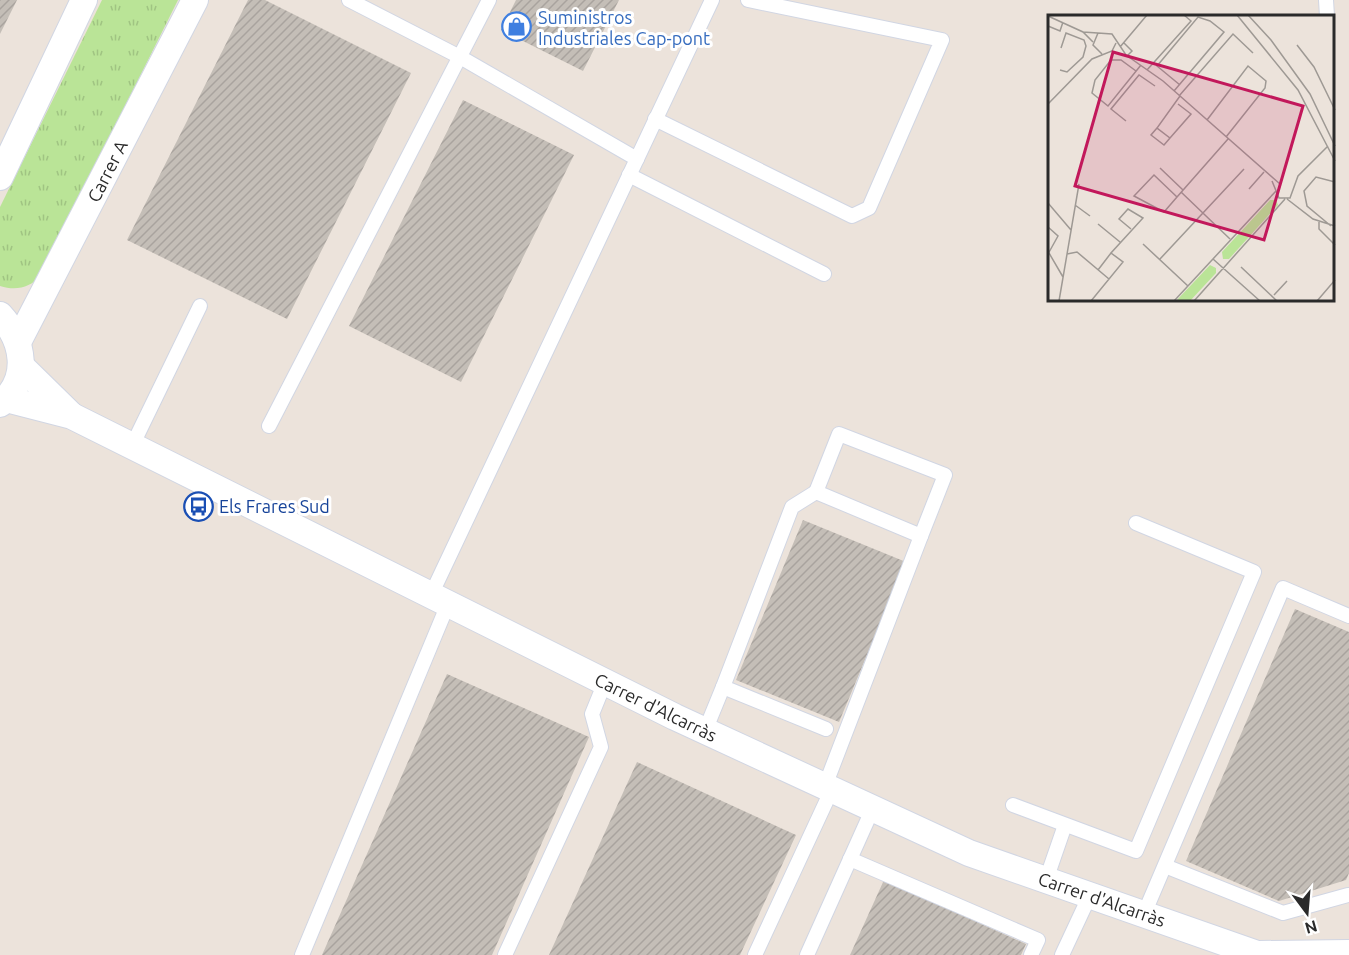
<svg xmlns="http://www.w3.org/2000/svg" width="1349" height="955" font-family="Ubuntu,sans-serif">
  <defs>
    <pattern id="grass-tufts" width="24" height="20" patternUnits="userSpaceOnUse" patternTransform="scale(1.5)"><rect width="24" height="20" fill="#bae497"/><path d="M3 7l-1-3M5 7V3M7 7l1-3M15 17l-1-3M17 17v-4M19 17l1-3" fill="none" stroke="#a0c482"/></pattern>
    <pattern id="building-hatch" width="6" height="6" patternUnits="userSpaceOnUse" patternTransform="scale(1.5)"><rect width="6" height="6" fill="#c4beb7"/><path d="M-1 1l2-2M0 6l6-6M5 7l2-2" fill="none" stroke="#a9a39e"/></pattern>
  </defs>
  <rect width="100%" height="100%" fill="#ece3db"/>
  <path fill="url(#grass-tufts)" d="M102 0H178L41 275C30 288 16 291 0 286V207Z"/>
  <g fill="url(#building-hatch)">
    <polygon points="0,0 17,0 0,34"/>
    <polygon points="248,0 265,0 411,73 287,319 127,240"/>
    <polygon points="516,0 619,0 583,71 501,30"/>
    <polygon points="463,100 574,155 461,382 349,326"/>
    <polygon points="803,520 906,562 839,722 736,680"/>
    <polygon points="1295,609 1349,632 1349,873 1346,880 1279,901 1186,861"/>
    <polygon points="447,674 589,737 492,955 322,955"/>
    <polygon points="637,762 796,835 740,955 549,955"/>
    <polygon points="884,880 1026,944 1021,955 850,955"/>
  </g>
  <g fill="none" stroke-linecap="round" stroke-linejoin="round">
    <defs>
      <g id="lane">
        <polyline points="349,0 460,57 637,159"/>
        <polyline points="1326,0 1327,16"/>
        <polyline points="655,119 852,216 869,208 942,40 748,0"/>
        <polyline points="629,175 824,274"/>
        <polyline points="269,426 489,0"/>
        <polyline points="132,446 200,306"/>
        <polyline points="816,492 839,434 945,475 921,536"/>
        <polyline points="431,595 712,0"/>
        <polyline points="705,731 723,687"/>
        <polyline points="825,786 921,536 816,492 792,507 723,687 826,729"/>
        <polyline points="1013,805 1136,851 1254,572 1136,523"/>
        <polyline points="850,859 1038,940 1031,955"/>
        <polyline points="1165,866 1283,913 1348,895"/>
        <polyline points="1046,880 1065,825"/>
        <polyline points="1144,914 1283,588 1349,616"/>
        <polyline points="302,955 448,604"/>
        <polyline points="505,955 601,747 592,714 605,682"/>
        <polyline points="755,955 832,789"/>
        <polyline points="807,955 873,808"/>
        <polyline points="1062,955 1090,895"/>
      </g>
      <g id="street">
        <polyline points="0,177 84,0"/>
        <path d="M0 315C24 341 31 379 0 404"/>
        <polyline points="18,342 195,0"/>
        <polyline points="21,366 70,414"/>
        <polyline points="6,399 72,416 675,717 969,853 1260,955"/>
        <polyline points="1259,954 1349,953"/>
      </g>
    </defs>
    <use href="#lane" stroke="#d1d6e3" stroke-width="16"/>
    <use href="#street" stroke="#d1d6e3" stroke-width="28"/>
    <use href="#lane" stroke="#fff" stroke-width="14"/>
    <use href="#street" stroke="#fff" stroke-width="26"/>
  </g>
  <defs>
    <symbol id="shop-ring" viewBox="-11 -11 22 22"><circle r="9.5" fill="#fff" stroke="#3f7fe0" stroke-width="1.5"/><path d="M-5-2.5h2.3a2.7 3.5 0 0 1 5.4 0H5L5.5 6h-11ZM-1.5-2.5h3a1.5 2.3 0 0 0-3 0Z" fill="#3f7fe0"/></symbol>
    <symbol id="bus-ring" viewBox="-11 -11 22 22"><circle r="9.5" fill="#fff" stroke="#1a4fb4" stroke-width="1.5"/><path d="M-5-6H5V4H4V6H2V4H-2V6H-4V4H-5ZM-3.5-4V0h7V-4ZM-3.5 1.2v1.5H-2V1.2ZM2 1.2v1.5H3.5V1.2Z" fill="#1a4fb4"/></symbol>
  </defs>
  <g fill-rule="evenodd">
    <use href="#shop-ring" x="500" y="10" width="33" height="33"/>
    <use href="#bus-ring" x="182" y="490" width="33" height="33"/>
  </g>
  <g text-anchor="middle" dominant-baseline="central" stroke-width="6" stroke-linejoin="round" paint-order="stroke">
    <g font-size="18" fill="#366cbe" stroke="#fff" text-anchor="start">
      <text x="538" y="17">Suministros<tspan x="538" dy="21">Industriales Cap-pont</tspan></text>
    </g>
    <g font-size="18" fill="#2a2a2a" stroke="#fff">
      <text transform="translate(107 171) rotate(-63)">Carrer A</text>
      <text transform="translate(656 707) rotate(26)">Carrer d'Alcarràs</text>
      <text transform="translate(1102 899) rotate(19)">Carrer d'Alcarràs</text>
    </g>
    <g font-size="18" fill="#164399" stroke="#fff" text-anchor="start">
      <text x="219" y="506">Els Frares Sud</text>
    </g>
  </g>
  <g transform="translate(1048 15)">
    <rect width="286" height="286" fill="#ece3db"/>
    <path d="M222 185H228L230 190 181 244H175L174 237ZM162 250 168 253V258L142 286H128Z" fill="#bae497"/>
    <path fill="none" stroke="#9e9994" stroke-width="1.5" d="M189 0 250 75 287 146M200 0 223 25 262 79 287 131M0 1 35 17 45 27M0 11 12 16 15 7M35 17 64 19 78 40 115 66 232 169M50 18 45 30 54 39M76 28 84 36 79 41M249 30 266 52 287 95M72 32 99 0M63 45 47 65 44 78 60 91 93 50M63 45H73L88 56M12 55 19 57 35 42 38 31 36 25 18 18 13 33M99 55 143 6 136 0M126 76 176 17 162 6 150 2 109 51 132 70M131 81 185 19 205 38M0 89 44 44 64 36 68 28M130 89 143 99 122 123 109 113 132 81M159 105 200 51 218 66 217 73 178 122M78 106 63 94 91 60 107 71M109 113 103 120 116 130 122 123M112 153 135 175M224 166 231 183H242L250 161 280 131M201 174 216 157M133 177 182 224M129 182 106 160 86 181 116 197 129 182 180 124M239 184 265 204 287 211M0 188 23 215M27 190 42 201M271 207V214L287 230M50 209 72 227M283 211 259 191 256 176 268 162 287 167M0 212 10 221 0 239M95 229 140 271M1 238 15 262M19 239 29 237 61 264M112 244 196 154M165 244 212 286M193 252 229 286M50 255 63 238M226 280 239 266M11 286 31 169M43 286 75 247 63 238 95 203 80 194 71 204 83 214M126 286 228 176M146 286 237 184M269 286 287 265"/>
    <path fill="#c2185b" fill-opacity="0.15" stroke="#c2185b" stroke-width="3" d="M65 37 255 91 216 225 27 171Z"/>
    <rect width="286" height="286" fill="none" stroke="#2a2a2a" stroke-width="3"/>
  </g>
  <g transform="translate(1307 913) rotate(164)" stroke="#ffffff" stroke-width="4.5" paint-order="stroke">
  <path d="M0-4.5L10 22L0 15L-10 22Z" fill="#2a2a2a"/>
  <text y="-9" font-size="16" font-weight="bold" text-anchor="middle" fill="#2a2a2a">N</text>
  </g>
</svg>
